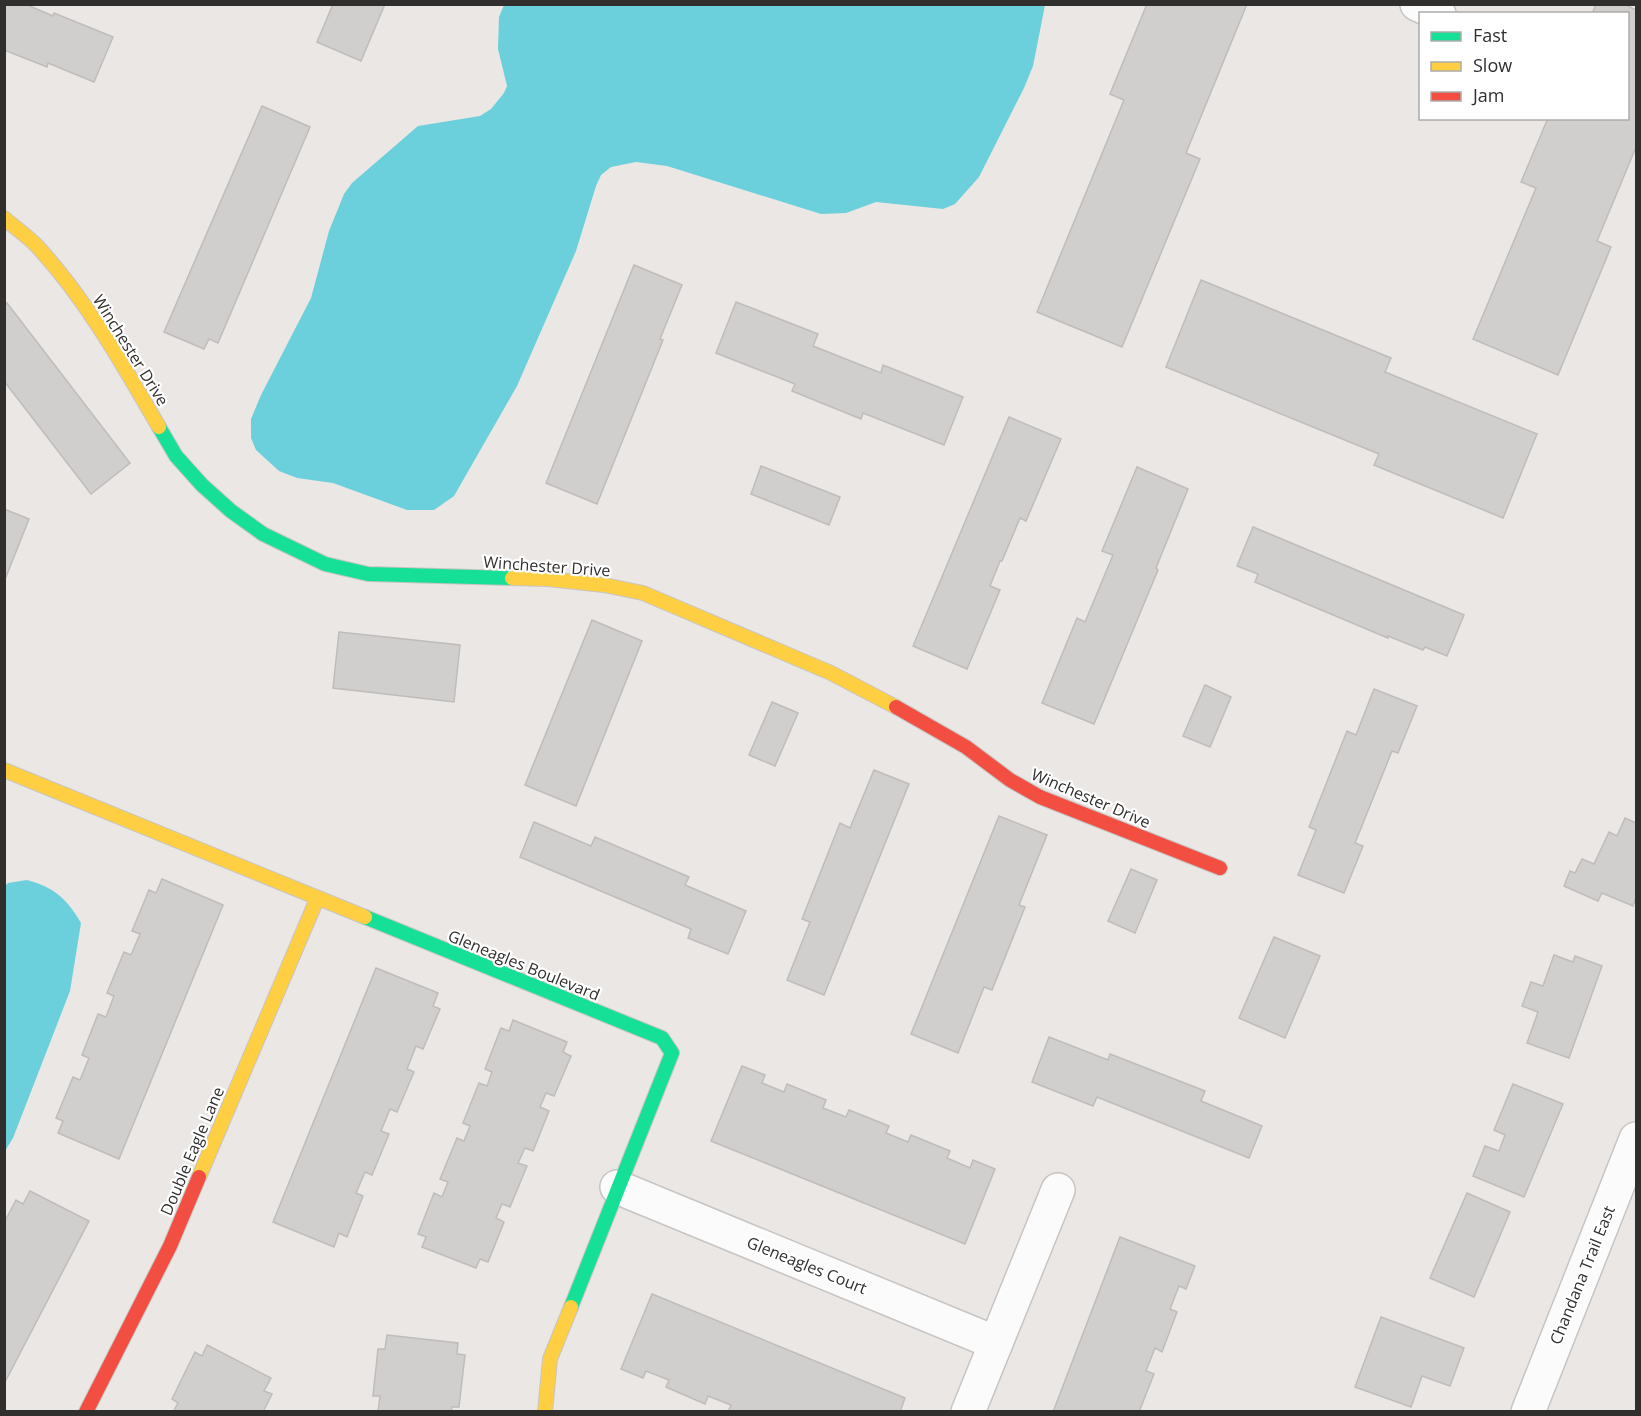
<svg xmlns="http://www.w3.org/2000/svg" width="1641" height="1416" font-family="'Open Sans',sans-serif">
  <rect width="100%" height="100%" fill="#eae7e5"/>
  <g fill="#6bd0db">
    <polygon points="504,5 1045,4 1045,5 1033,66 1024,88 979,177 955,204 943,209 876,202 846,213 821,214 667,166 636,162 611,167 601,175 596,186 576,251 517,386 454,496 434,510 407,510 333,483 297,478 279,471 256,450 251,438 251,419 261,395 311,298 329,231 344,194 352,183 418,126 480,116 491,109 504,93 507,86 498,49 499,17"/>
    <path d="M27 880C55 888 66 898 81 923L70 991 13 1138 5 1151V886L8 883Z"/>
  </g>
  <g fill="#d1cfce" stroke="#bfbcbb" stroke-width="1.5">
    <polygon points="4,4 25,4 53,16 54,13 113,37 94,82 48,63 47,67 4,50"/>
    <polygon points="333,4 385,4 361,61 317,42"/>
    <polygon points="1147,4 1247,4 1186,153 1200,159 1122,347 1037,312 1124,100 1110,94"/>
    <polygon points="1596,4 1624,4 1636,10 1636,147 1597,241 1611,247 1558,375 1473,339 1536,188 1521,182 1548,118 1628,118 1628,14 1592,14"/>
    <polygon points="262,106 310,127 218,343 209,339 204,349 164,332"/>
    <polygon points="634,265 682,285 660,339 663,340 597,504 546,483"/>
    <polygon points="1201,280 1391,358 1385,372 1537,434 1503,518 1374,465 1379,454 1166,367"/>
    <polygon points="736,302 818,334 813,346 881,373 883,365 963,397 944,445 863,413 861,419 792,391 795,384 716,353"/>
    <polygon points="7,303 130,463 91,494 4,381 4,306"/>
    <polygon points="1009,417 1061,439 1026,521 1020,518 1002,561 1000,561 990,586 1000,590 967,669 913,646"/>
    <polygon points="761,466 840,497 829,525 751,494"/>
    <polygon points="1137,467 1188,489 1156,568 1158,570 1094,724 1042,703 1077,618 1085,622 1113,555 1102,551"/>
    <polygon points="4,509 29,519 4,582"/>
    <polygon points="1253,527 1464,615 1447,656 1425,647 1423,650 1388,636 1388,638 1255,582 1258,574 1237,566"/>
    <polygon points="592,620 642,641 576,806 525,785"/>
    <polygon points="339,632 460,645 454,702 333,688"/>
    <polygon points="1205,685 1231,697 1210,747 1183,736"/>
    <polygon points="1374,689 1417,706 1398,753 1392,751 1355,843 1363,846 1344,893 1298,875 1316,830 1309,827 1347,731 1356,735"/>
    <polygon points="772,702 798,713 775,766 749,755"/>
    <polygon points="874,770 909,784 824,995 787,980 810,922 802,919 840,823 850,828"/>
    <polygon points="999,816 1047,835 1019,905 1025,907 992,990 984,987 958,1053 911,1034"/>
    <polygon points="1625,818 1636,823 1636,897 1633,906 1602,893 1598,901 1564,886 1570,871 1575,873 1582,859 1594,864 1609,832 1617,836"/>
    <polygon points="534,822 591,846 595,837 689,877 685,885 746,911 728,954 688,938 691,929 520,857"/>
    <polygon points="1131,869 1157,880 1135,933 1108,921"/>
    <polygon points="162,879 223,905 119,1159 58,1133 63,1121 56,1118 73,1077 80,1080 89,1058 82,1055 98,1014 106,1017 114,996 107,993 124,952 131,955 140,934 132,931 149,890 156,893"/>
    <polygon points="1274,937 1320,956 1285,1038 1239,1018"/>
    <polygon points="1554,955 1573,962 1575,956 1602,966 1569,1058 1527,1043 1538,1012 1522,1006 1531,982 1543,986"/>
    <polygon points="376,968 438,993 433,1006 440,1009 423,1049 416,1046 407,1069 414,1072 397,1112 390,1109 381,1131 389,1134 372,1175 365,1172 356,1193 363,1196 347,1237 339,1233 334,1247 273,1222"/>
    <polygon points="513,1020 567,1042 563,1052 571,1056 554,1096 546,1093 540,1107 549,1111 533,1151 525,1148 518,1163 527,1166 510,1207 502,1204 496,1218 504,1222 488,1262 480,1259 476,1268 422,1247 426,1237 418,1234 434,1193 442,1197 448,1182 440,1179 457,1138 464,1141 470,1126 463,1123 479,1083 487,1086 492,1072 485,1069 501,1028 509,1031"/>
    <polygon points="1049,1037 1108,1060 1110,1054 1205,1091 1201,1101 1262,1126 1249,1158 1097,1097 1093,1106 1032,1082"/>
    <polygon points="742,1066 765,1075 762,1083 784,1092 787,1084 826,1100 823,1108 846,1117 849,1110 889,1126 886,1133 908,1142 911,1135 950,1151 947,1158 970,1168 973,1160 995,1169 965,1244 711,1141"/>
    <polygon points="1513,1084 1563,1104 1524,1197 1473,1176 1485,1146 1499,1151 1505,1135 1494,1130"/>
    <polygon points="30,1191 89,1221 4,1384 4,1223 16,1200 23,1204"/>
    <polygon points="1467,1193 1510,1212 1474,1297 1430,1278"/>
    <polygon points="1120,1237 1195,1266 1186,1289 1179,1286 1170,1309 1177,1312 1162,1352 1155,1348 1146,1371 1154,1374 1139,1412 1053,1412"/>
    <polygon points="652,1294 905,1398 900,1412 728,1412 731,1405 708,1396 705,1404 666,1387 669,1380 646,1371 643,1378 621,1369"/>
    <polygon points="1381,1317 1464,1348 1450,1386 1422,1376 1411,1407 1355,1387"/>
    <polygon points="387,1335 458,1343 457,1354 465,1355 459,1407 452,1407 451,1412 378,1412 380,1396 373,1396 378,1349 385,1349"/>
    <polygon points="207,1345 271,1378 264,1391 272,1394 263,1412 173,1412 178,1403 172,1399 195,1352 202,1356"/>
  </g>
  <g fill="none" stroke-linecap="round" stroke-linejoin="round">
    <defs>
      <g id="street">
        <polyline points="1417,4 1439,14"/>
        <polyline points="617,1187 996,1343"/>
        <polyline points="968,1412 1058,1190"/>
        <polyline points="1528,1412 1636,1139"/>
      </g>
      <g id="fast">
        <polyline points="159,427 176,456 202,485 231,511 263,534 325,564 368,574 512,578"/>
        <polyline points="365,917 662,1038 672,1053 571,1307"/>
      </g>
      <g id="slow">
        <path d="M4 218C14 227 26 235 36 245 86 299 122 363 159 427"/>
        <polyline points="512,578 548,579 604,585 643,593 831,673 896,707"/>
        <polyline points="4,770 365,917"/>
        <polyline points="199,1177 317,899"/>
        <polyline points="545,1412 550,1359 571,1307"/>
      </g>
      <g id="jam">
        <polyline points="896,707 966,747 1010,780 1040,797 1220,868"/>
        <polyline points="86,1412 170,1246 199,1177"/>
      </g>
    </defs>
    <use href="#street" stroke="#c7c5c3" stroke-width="36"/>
    <use href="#fast" stroke="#c7c5c3" stroke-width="16"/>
    <use href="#slow" stroke="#c7c5c3" stroke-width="16"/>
    <use href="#jam" stroke="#c7c5c3" stroke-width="16"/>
    <use href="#street" stroke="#fcfbfb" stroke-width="33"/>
    <use href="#fast" stroke="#16e098" stroke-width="14"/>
    <use href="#slow" stroke="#ffcf43" stroke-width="14"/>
    <use href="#jam" stroke="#f24e42" stroke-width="14"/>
  </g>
  <g text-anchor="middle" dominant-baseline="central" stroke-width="4.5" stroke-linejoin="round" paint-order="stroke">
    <g font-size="16" fill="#312f2e" stroke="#fff">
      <text transform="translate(131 350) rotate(58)">Winchester Drive</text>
      <text transform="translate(547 566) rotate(4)">Winchester Drive</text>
      <text transform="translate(1091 798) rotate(23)">Winchester Drive</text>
      <text transform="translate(524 965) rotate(22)">Gleneagles Boulevard</text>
      <text transform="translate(192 1151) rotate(-67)">Double Eagle Lane</text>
      <text transform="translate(807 1265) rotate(22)">Gleneagles Court</text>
      <text transform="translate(1582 1275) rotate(-68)">Chandana Trail East</text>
    </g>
  </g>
  <rect width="1641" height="1416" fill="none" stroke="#312f2e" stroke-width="12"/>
  <rect x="1419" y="12" width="210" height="108" fill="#ffffff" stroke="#adacab" stroke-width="1.5"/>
  <rect x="1431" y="32" width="30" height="9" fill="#16e098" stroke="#adacab" stroke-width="1.5"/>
  <text x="1473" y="42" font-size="18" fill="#312f2e">Fast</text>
  <rect x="1431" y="62" width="30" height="9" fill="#ffcf43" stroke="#adacab" stroke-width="1.5"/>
  <text x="1473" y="72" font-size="18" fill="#312f2e">Slow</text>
  <rect x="1431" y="92" width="30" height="9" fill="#f24e42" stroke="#adacab" stroke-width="1.5"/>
  <text x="1473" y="102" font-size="18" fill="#312f2e">Jam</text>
</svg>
